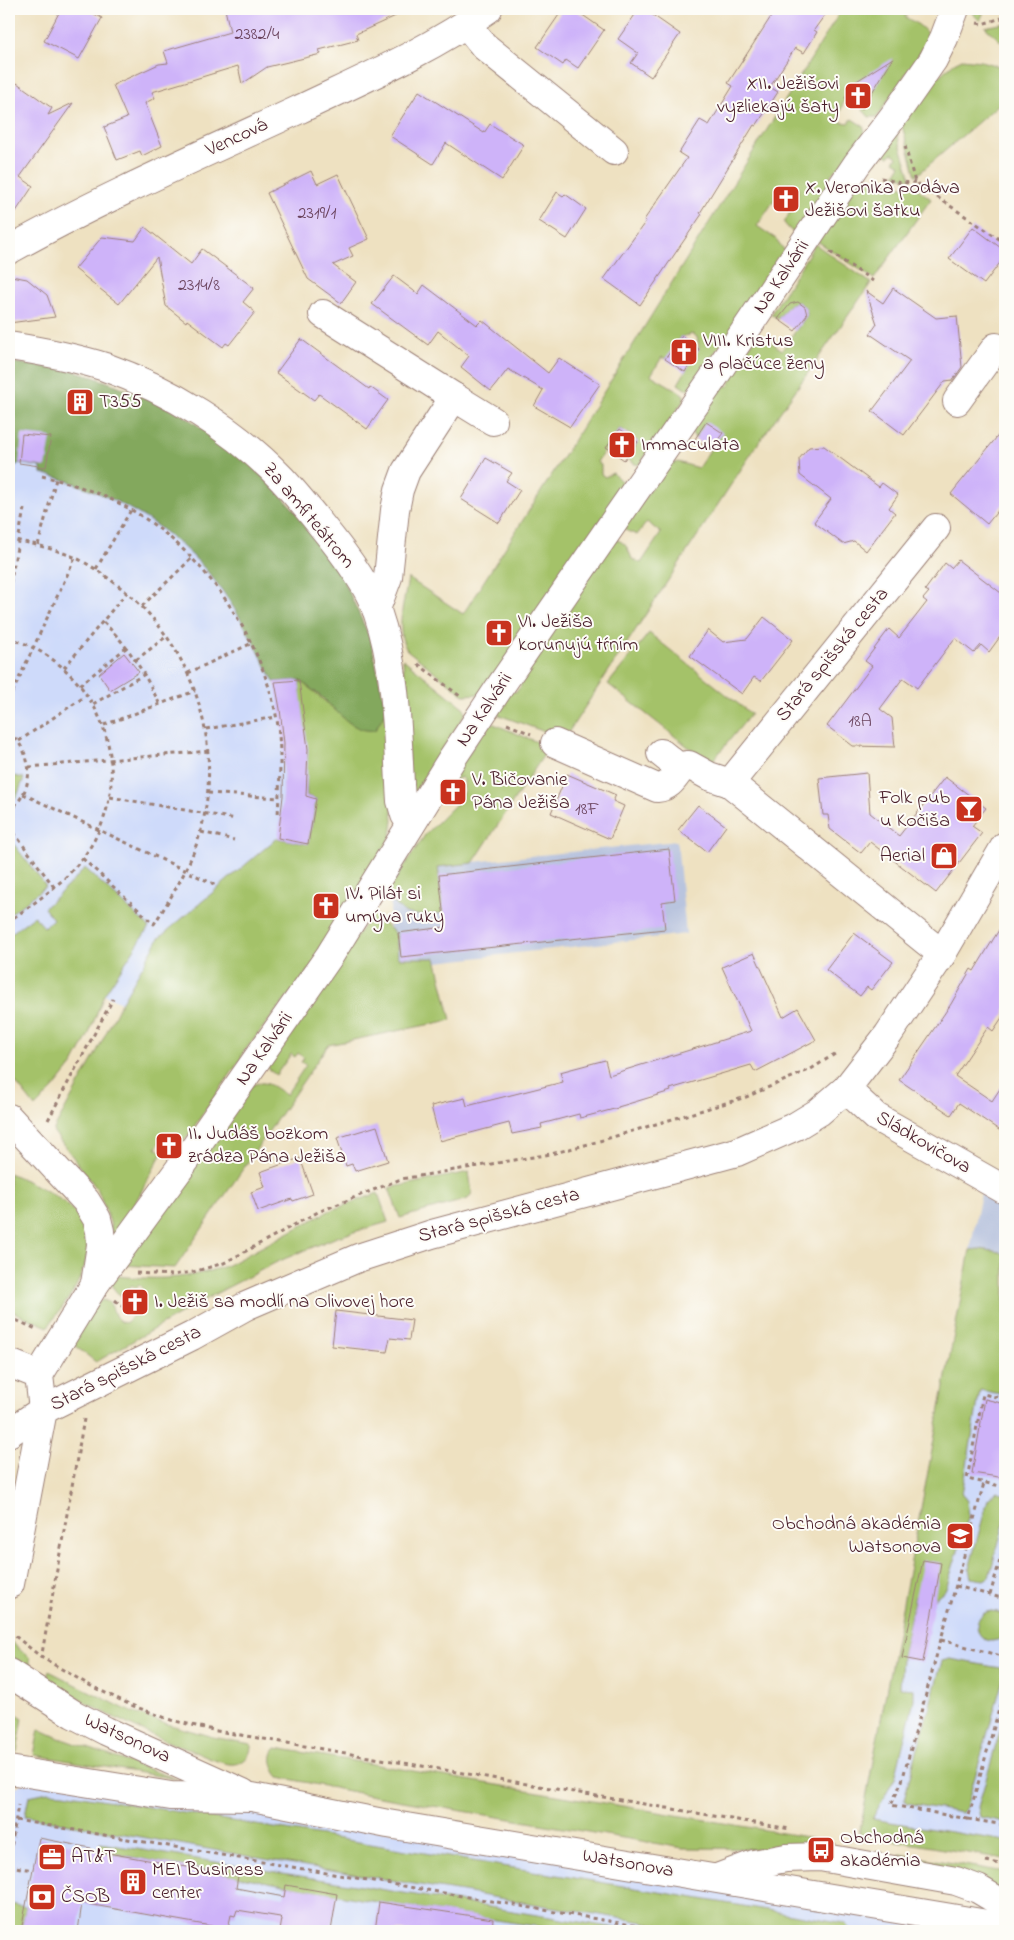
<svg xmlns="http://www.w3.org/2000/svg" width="1014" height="1940" font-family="'Indie Flower',sans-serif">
  <rect width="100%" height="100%" fill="#fdfcf7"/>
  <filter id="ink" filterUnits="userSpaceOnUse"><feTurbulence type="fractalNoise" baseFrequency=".02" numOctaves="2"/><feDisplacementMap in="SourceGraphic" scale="10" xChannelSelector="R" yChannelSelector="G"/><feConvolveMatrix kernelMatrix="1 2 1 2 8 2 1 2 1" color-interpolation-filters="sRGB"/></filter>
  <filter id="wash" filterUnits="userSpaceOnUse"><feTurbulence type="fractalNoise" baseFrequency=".0096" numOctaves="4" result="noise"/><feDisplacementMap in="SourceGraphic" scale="20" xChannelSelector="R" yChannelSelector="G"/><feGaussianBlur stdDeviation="1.12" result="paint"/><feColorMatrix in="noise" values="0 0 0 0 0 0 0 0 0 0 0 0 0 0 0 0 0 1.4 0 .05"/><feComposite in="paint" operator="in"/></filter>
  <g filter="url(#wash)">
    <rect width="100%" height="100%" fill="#eee1c1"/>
    <g fill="#cedafa">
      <polygon points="51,437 373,672 274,682 279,698 284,745 283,796 279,834 277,838 159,938 121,1003 78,982 9,1009 9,467"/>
      <polygon points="970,1250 1005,1255 1005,1841 862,1817"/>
      <polygon points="51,1777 1005,1931 9,1931 9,1793 21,1784"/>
    </g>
    <g fill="#b9c4de">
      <polygon points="677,841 686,934 393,967 389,919 395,870"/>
      <polygon points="982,1188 1005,1190 1005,1255 1000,1252 979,1249 970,1250"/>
    </g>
    <g fill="#a4c269" stroke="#77704a">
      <path d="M842 9H910L905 17C915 23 926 27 929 39L877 117H869L862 109 855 84 845 98 838 118 841 122 849 123 852 119 863 126 865 132C860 140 856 154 849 160 837 171 825 172 828 192L797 232 791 231 784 223C788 215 807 187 793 183 789 181 785 184 783 187L757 226 776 239 785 251 690 389H685L678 384 699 348 697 337 692 334 681 337 668 357 667 356 665 359 662 357 651 375 680 392 684 395V400L639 465 635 464 626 458 638 442 627 432 619 429 597 462 601 465V474L605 477 613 473 622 482 620 495 574 556C568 558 567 561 566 566L570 571 482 694 464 695 407 650C394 630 405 600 408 578L463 614 572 443Z"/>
      <polygon points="968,9 985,9 980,21"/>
      <polygon points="1005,23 1005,42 1004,44 985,27"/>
      <polygon points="962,59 981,61 1005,68 1005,99 916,176 901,122 918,94 954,63"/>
      <polygon points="895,127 911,179 895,175 901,165 894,161 897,157 892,153 889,157 883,153 876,163 872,160"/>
      <polygon points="862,177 868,177 894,186 914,186 931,199 874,279 817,241"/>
      <path d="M815 244 871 283 757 445 564 739 499 715 497 712 510 690 516 692 521 686 518 678 615 539C627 543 628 549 632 559L641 563 661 533 647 522 637 535 627 531 624 528 666 466 678 462 698 468 712 447 697 436 695 438 691 431 720 386H729L732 378 729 373 755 339C766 337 774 344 782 350L807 315 805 307 798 302 790 304 778 319 771 314Z"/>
      <polygon points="649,633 751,714 710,764 608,684"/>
      <polygon points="403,659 464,708 465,714 410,799"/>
      <path d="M299 680C317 693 333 709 350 723L386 711 393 821 391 836 309 970 242 1054 241 1059 182 1144 176 1140 178 1137 174 1134 172 1137 166 1134 156 1148 162 1153 113 1244 110 1222 98 1190 53 1131 94 1057 121 1003 159 938 277 838 308 844 316 799 307 796Z"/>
      <path d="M489 722 549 747 473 863 438 867 444 913C431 914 410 919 400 909 395 905 391 898 387 892L425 835 456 804 464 791V780L460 777 459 779 457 778 450 782Z"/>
      <polygon points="9,775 24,778 17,796 9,807"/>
      <polygon points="9,838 46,886 9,915"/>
      <polygon points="85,868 149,927 104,995 88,1036 73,1064 53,1089 35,1107 9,1074 9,935 34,916 44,927 53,919 44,908 75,879"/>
      <path d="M373 913 396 934 398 958H436L451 1020 328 1045 175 1268 123 1265 251 1086C266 1078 273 1087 286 1095L306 1065 301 1062 304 1058 298 1053 295 1057 291 1054 276 1075 268 1069V1063Z"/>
      <polygon points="469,1172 472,1193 468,1199 400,1218 389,1188"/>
      <path d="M9 1173C57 1194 110 1217 78 1282 71 1298 58 1312 48 1327L9 1310Z"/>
      <path d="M378 1193 388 1222 337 1237 277 1262 215 1294 96 1362 71 1343 97 1304 102 1300C118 1302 108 1318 125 1323 134 1318 139 1305 145 1296L141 1293 144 1290 139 1285 136 1288 132 1285 122 1296C115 1292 112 1288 112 1279L115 1276C158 1280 187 1280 228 1265L329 1211Z"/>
      <polygon points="979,1249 1000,1252 1005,1255 1005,1395 980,1390 962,1494 967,1501 969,1515 946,1589 934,1599 915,1596 902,1658 900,1688 914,1689 914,1700 895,1778 872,1819 1005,1841 1005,1859 859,1835 970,1250"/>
      <polygon points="997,1491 1005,1494 1005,1520 989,1577 984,1580 971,1578 969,1569 988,1499"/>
      <circle cx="992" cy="1626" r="15"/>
      <polygon points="9,1640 30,1658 30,1670 9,1654"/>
      <polygon points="950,1659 1000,1668 1004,1676 966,1808 962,1813 907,1803 904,1799 942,1661"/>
      <path d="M49 1671 131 1712 167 1724 213 1737 251 1744C252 1756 242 1766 229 1764 216 1762 202 1755 190 1750 139 1732 92 1707 46 1680Z"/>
      <polygon points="9,1709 23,1718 17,1752 9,1751"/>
      <polygon points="1005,1714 1005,1822 980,1817 978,1807"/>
      <polygon points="39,1729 59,1738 177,1779 34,1755"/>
      <path d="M276 1748 813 1838 804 1849 683 1848 379 1797 279 1777C272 1769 268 1756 276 1748Z"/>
      <polygon points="48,1792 64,1793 845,1923 851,1931 697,1931 258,1858 25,1816 29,1796"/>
      <polygon points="100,1843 634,1931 569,1931 377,1902 99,1851"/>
      <polygon points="900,1854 1005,1872 1005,1890 898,1864"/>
      <polygon points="10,1904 26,1907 21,1931 9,1931"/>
    </g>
    <path fill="#83a85d" stroke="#666444" d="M9 362 76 371 116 385 182 414 257 468 313 531 343 579 371 640 386 711 375 730C351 734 335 707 318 694 312 689 305 685 299 680L274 682C260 654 246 626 228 599 185 533 116 493 41 473V467L19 463 9 473Z"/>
    <g id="blocks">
      <g fill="#ceb3f9">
        <polygon points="61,9 85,9 102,18 79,59 44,41"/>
        <polygon points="225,9 411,9 356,34 358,40 319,50 321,54 267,67 242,84 238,66 152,92 155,98 145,103 162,146 142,156 140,151 117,160 104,127 127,118 113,85 159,64 168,63 164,51 230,32"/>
        <polygon points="563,9 574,9 604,30 578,68 566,60 563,65 537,47"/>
        <polygon points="639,9 644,9 680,34 651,77 631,63 638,53 618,39"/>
        <polygon points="776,9 829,9 814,30 817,32 804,53 795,48 770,87 778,92 756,126 754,125 700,213 702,214 640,305 604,279 646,221 644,220 687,158 679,153 700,120 709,125 733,86 728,83"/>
        <polygon points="893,58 862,109 845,98 855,82"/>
        <polygon points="17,83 52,108 48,115 73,103 20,177 33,186 9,222 9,95"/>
        <polygon points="419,91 484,133 490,124 524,145 502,180 446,143 433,164 390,136"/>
        <polygon points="311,171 317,184 338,174 369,239 349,248 353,256 333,265 356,282 341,303 308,279 267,193"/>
        <polygon points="557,192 563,196 565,194 586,209 567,239 539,221"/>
        <polygon points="145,227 191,264 202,249 254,288 243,302 255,312 229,345 226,343 223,347 187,320 186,322 166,306 157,257 119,304 75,269 102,237 135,241"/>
        <polygon points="973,227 1005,251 1005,256 984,284 949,259"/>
        <polygon points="11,276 27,279 47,295 55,317 9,323 9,283 12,283"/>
        <polygon points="394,276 418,294 424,285 477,325 482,320 548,373 559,358 600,384 570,427 534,406 543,390 508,369 491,391 461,367 469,356 438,331 428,345 372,304"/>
        <polygon points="893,288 936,318 957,316 962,367 953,380 945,381 904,435 872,411 910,361 870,334 877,324 866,291 883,303"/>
        <polygon points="798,302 805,307 807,315 795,331 778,319 790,304"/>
        <polygon points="682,336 699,349 685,372 665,359"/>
        <polygon points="301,339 369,389 370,387 388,400 367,429 319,394 314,400 276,373"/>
        <polygon points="706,422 723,433 711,449 695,439"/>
        <polygon points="1005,427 1005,502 987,524 951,494"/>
        <polygon points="620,429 638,442 624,460 606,447"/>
        <polygon points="22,434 51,437 46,467 19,463"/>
        <polygon points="824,446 879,487 882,483 898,495 889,508 895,513 866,551 854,541 843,544 814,522 831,499 800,475 799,459 809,447"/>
        <polygon points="486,458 512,473 506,481 520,490 499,523 461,499"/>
        <polygon points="958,560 1005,596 1005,630 989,652 981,645 974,653 955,638 917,688 903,678 880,709 892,718 895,747 853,746 827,726 872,666 865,661 889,629 899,638 927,602 923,599 929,592 925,590 945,563 951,568"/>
        <polygon points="764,617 793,640 761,681 754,677 742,694 690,656 708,630 723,642 747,639"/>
        <polygon points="124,653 139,672 110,690 99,674"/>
        <polygon points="299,680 308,749 306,796 316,799 308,844 278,838 283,796 284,743 280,709 275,682"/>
        <polygon points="867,773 870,813 899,836 945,777 986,808 972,826 982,833 936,893 870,842 861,853 830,829 828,815 823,815 819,778"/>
        <polygon points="567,774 616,795 613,801 624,806 610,839 551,813"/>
        <polygon points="698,805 726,826 707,852 678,830"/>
        <polygon points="669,849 675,900 662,902 665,929 401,957 398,933 445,927 439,875"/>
        <polygon points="1005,920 1005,1013 993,1031 988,1027 955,1076 992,1101 1005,1081 1005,1134 959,1103 951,1115 899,1080 951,1004 971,969 974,971"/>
        <polygon points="854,933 893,962 871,990 867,987 860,996 826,970"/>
        <polygon points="754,953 783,1017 798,1008 816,1040 755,1072 751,1065 670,1089 671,1091 618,1107 618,1108 580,1118 579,1114 541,1124 542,1128 512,1134 509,1123 440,1141 431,1106 465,1098 467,1106 563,1082 560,1072 605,1060 609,1075 751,1031 722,967"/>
        <polygon points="377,1126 388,1161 355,1171 352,1164 346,1166 337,1138"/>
        <polygon points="300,1158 313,1194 293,1201 292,1199 258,1211 251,1192 265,1187 260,1172"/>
        <polygon points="336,1311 412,1320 409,1340 390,1338 387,1352 332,1346"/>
        <polygon points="985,1399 1005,1404 1005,1478 972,1473"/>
        <polygon points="923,1560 941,1563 923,1662 902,1658"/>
        <polygon points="39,1838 91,1848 91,1850 238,1876 236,1888 284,1897 286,1885 337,1894 331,1931 280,1931 282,1919 280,1917 237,1910 235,1916 231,1915 228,1929 82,1903 78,1931 21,1931"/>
        <polygon points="379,1902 493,1919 492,1931 375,1931"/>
      </g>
    </g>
  </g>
  <g filter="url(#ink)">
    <use href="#blocks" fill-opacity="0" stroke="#9c8076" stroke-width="1"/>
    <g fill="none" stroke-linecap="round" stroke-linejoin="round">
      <defs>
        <g id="minor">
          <polyline points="466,24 484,46 614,151"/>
          <path d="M9 250C102 198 201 155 298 110 363 79 429 51 488 9"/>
          <polyline points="323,314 454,397 406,471 399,490 395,510 388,577 376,609"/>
          <path d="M9 346C41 351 74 357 105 367 170 390 234 429 282 479 296 494 309 510 321 525 339 547 368 584 377 611 398 671 397 738 401 801L405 815 411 824"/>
          <polyline points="454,397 493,421"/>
          <polyline points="957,401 996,347 1005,353"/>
          <path d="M555 743 657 788C670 787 674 778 681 769"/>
          <polyline points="661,753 681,769 686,765 689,765 709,776 730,783 942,954"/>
          <polyline points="730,783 936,528"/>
          <polyline points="846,1089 876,1117 1005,1190"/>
          <polyline points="9,1118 86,1201 97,1219 100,1231 101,1245 95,1284 39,1375 43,1410 10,1584"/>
          <polyline points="95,1284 194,1149 330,955 453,757 499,688 716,374 857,164 896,113 933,60 944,38 955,9"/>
          <polyline points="9,1363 39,1375"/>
          <polyline points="9,1433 43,1410 192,1336 246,1306 358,1258 432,1234 737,1152 796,1126 819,1112 846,1089 888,1035 942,954 1005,846"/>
          <polyline points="9,1673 73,1714 106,1731 243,1793"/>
          <polyline points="9,1770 171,1796 252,1797 388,1824 1005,1927"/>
          <polyline points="717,1878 754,1864 786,1858 820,1857 956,1881 978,1889 1005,1905"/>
        </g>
      </defs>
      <use href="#minor" stroke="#9c8076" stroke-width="30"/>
      <g stroke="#9c8076" stroke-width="3" stroke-dasharray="4 4" stroke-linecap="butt">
        <polyline points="977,23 982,24 1005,17"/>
        <polyline points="905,146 915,182 1005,243"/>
        <polyline points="881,178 901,183 915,182"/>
        <polyline points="830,252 873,281"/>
        <path d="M42 476C80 485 118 499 150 522 214 567 266 648 278 726 282 756 279 787 278 817"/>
        <path d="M9 539C31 543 54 549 74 557 89 564 103 574 116 584 190 639 224 736 202 826 193 862 174 893 154 924L82 858"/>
        <polyline points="38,545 56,479"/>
        <polyline points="96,569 131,510"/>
        <polyline points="9,591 24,509"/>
        <polyline points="142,606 192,558"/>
        <path d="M103 622C129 646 145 674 160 705"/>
        <path d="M9 638C96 664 139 764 92 844 73 877 40 899 9 921"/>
        <polyline points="136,660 167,636"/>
        <polyline points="418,664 461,697"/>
        <polyline points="64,668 127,592"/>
        <polyline points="188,673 250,644"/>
        <polyline points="80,685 127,647"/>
        <polyline points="9,700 75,558"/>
        <polyline points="93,704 145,674"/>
        <polyline points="507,724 531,734"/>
        <polyline points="104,725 195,691"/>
        <polyline points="206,729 276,717"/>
        <path d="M9 732C34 754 36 789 9 811"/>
        <polyline points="19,741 87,695"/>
        <polyline points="29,767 209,751"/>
        <polyline points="208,793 278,798"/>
        <polyline points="23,794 216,885"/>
        <polyline points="110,797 236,819"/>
        <polyline points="9,826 54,887"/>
        <polyline points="201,832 234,840"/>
        <polyline points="48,1120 113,999"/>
        <polyline points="136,1273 172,1275 193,1272 224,1263 318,1212 401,1179 551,1154 596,1142 746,1097 811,1069 838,1052"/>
        <polyline points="115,1300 128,1311"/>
        <polyline points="9,1317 36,1329"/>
        <polyline points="1005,1399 983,1394 967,1479 1005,1487"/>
        <polyline points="956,1586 1005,1599"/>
        <polyline points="990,1595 1005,1543"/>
        <polyline points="9,1631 41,1657 91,1686 131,1705 171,1720 217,1731 790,1829"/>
        <polyline points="941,1640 1005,1657"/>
        <polyline points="41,1659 84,1419"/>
        <polyline points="1005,1688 968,1819 1005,1825"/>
        <polyline points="968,1819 891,1805 902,1781 984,1483"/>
        <polyline points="16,1820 667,1931"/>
        <polyline points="9,1861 18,1805"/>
        <polyline points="986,1861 1005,1865"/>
        <polyline points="9,1866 33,1870"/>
      </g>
      <use href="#minor" stroke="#fff" stroke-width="28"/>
    </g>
  </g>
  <defs>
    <symbol id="church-square" viewBox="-11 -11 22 22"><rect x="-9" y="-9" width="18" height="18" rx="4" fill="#c8321e" stroke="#fdfcf7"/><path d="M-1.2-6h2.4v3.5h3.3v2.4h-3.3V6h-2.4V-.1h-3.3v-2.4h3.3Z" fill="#fff"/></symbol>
    <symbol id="building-square" viewBox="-11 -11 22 22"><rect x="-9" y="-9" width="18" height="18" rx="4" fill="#c8321e" stroke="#fdfcf7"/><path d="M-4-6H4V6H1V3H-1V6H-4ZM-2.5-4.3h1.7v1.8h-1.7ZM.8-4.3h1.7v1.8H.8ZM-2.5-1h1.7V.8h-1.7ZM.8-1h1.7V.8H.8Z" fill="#fff"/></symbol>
    <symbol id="bar-square" viewBox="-11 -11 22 22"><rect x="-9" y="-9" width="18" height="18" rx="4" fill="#c8321e" stroke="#fdfcf7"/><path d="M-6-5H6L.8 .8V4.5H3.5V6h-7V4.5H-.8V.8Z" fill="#fff"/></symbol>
    <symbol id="shop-square" viewBox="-11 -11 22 22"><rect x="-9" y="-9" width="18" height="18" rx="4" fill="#c8321e" stroke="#fdfcf7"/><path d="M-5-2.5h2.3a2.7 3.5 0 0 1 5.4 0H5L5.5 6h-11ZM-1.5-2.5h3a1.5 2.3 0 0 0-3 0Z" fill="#fff"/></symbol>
    <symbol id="school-square" viewBox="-11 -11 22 22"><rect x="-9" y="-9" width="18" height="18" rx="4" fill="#c8321e" stroke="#fdfcf7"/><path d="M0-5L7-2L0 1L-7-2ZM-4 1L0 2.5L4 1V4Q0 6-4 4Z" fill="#fff"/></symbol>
    <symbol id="bus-square" viewBox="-11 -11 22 22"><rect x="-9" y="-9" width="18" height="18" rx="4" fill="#c8321e" stroke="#fdfcf7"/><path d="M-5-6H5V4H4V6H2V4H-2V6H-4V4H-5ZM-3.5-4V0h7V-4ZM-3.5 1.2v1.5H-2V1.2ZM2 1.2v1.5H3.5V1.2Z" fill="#fff"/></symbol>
    <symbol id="office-square" viewBox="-11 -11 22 22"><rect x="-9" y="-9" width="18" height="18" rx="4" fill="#c8321e" stroke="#fdfcf7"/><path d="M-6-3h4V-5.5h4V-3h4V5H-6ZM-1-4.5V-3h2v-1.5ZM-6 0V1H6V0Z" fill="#fff"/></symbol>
    <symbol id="bank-square" viewBox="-11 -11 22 22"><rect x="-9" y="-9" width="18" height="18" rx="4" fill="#c8321e" stroke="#fdfcf7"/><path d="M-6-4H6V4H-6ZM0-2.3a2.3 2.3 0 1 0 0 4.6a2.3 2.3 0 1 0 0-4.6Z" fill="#fff"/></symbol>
  </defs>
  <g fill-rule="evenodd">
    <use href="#church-square" x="842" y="80" width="32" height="32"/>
    <use href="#church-square" x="770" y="183" width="32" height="32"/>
    <use href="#church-square" x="668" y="336" width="32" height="32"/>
    <use href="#building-square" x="64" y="386" width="32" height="32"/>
    <use href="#church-square" x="606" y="429" width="32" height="32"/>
    <use href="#church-square" x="483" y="617" width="32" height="32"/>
    <use href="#church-square" x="437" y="776" width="32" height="32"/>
    <use href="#bar-square" x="953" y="793" width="32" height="32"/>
    <use href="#shop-square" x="928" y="840" width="32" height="32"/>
    <use href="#church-square" x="310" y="890" width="32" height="32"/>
    <use href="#church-square" x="153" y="1130" width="32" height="32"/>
    <use href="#church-square" x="119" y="1286" width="32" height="32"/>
    <use href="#school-square" x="944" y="1520" width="32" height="32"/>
    <use href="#bus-square" x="805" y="1834" width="32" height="32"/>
    <use href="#office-square" x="36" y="1841" width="32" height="32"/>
    <use href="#building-square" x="117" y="1866" width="32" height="32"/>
    <use href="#bank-square" x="26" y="1881" width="32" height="32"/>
  </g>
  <g text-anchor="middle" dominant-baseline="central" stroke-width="4" stroke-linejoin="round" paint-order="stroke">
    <g font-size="18" fill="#6b445e">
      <text x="257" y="35">2382/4</text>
      <text x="317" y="214">2319/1</text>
      <text x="199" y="286">2314/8</text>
      <text x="860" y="722">18A</text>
      <text x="587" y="810">18F</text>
    </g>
    <g font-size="20" fill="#4a1f2b" stroke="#fdfcf7" text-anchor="start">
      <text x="839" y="84" text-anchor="end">XII. Ježišovi<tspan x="839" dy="23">vyzliekajú šaty</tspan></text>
      <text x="805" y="188">X. Veronika podáva<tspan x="805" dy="23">Ježišovi šatku</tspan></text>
      <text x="703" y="341">VIII. Kristus<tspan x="703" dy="23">a plačúce ženy</tspan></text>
      <text x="99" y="402">T355</text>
      <text x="641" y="445">Immaculata</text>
      <text x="518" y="622">VI. Ježiša<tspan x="518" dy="23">korunujú tŕním</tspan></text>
      <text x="472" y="780">V. Bičovanie<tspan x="472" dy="23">Pána Ježiša</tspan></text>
      <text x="950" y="798" text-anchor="end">Folk pub<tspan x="950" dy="23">u Kočiša</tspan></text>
      <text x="925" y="856" text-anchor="end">Aerial</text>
      <text x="345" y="894">IV. Pilát si<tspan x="345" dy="23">umýva ruky</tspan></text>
      <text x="188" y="1134">II. Judáš bozkom<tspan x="188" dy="23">zrádza Pána Ježiša</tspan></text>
      <text x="154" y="1302">I. Ježiš sa modlí na Olivovej hore</text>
      <text x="941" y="1524" text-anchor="end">Obchodná akadémia<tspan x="941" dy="23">Watsonova</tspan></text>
      <text x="840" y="1838">Obchodná<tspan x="840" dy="23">akadémia</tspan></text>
      <text x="71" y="1857">AT&amp;T</text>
      <text x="152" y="1870">MEI Business<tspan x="152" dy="23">center</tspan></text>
      <text x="61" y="1897">ČSOB</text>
    </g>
    <g font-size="20" fill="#4a1f2b" stroke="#fdfcf7">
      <text transform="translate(237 138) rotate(-25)">Vencová</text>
      <text transform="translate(782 277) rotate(-56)">Na Kalvárii</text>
      <text transform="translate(308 516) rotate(50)">Za amfiteátrom</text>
      <text transform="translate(833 655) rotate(-51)">Stará spišská cesta</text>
      <text transform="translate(485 710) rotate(-56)">Na Kalvárii</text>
      <text transform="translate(265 1049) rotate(-55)">Na Kalvárii</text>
      <text transform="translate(923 1143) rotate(30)">Sládkovičova</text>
      <text transform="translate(499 1216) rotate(-15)">Stará spišská cesta</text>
      <text transform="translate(126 1369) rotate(-27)">Stará spišská cesta</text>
      <text transform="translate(127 1739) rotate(25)">Watsonova</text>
      <text transform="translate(628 1864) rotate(10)">Watsonova</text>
    </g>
  </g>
  <rect width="1014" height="1940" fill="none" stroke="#fdfcf7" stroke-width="30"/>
</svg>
